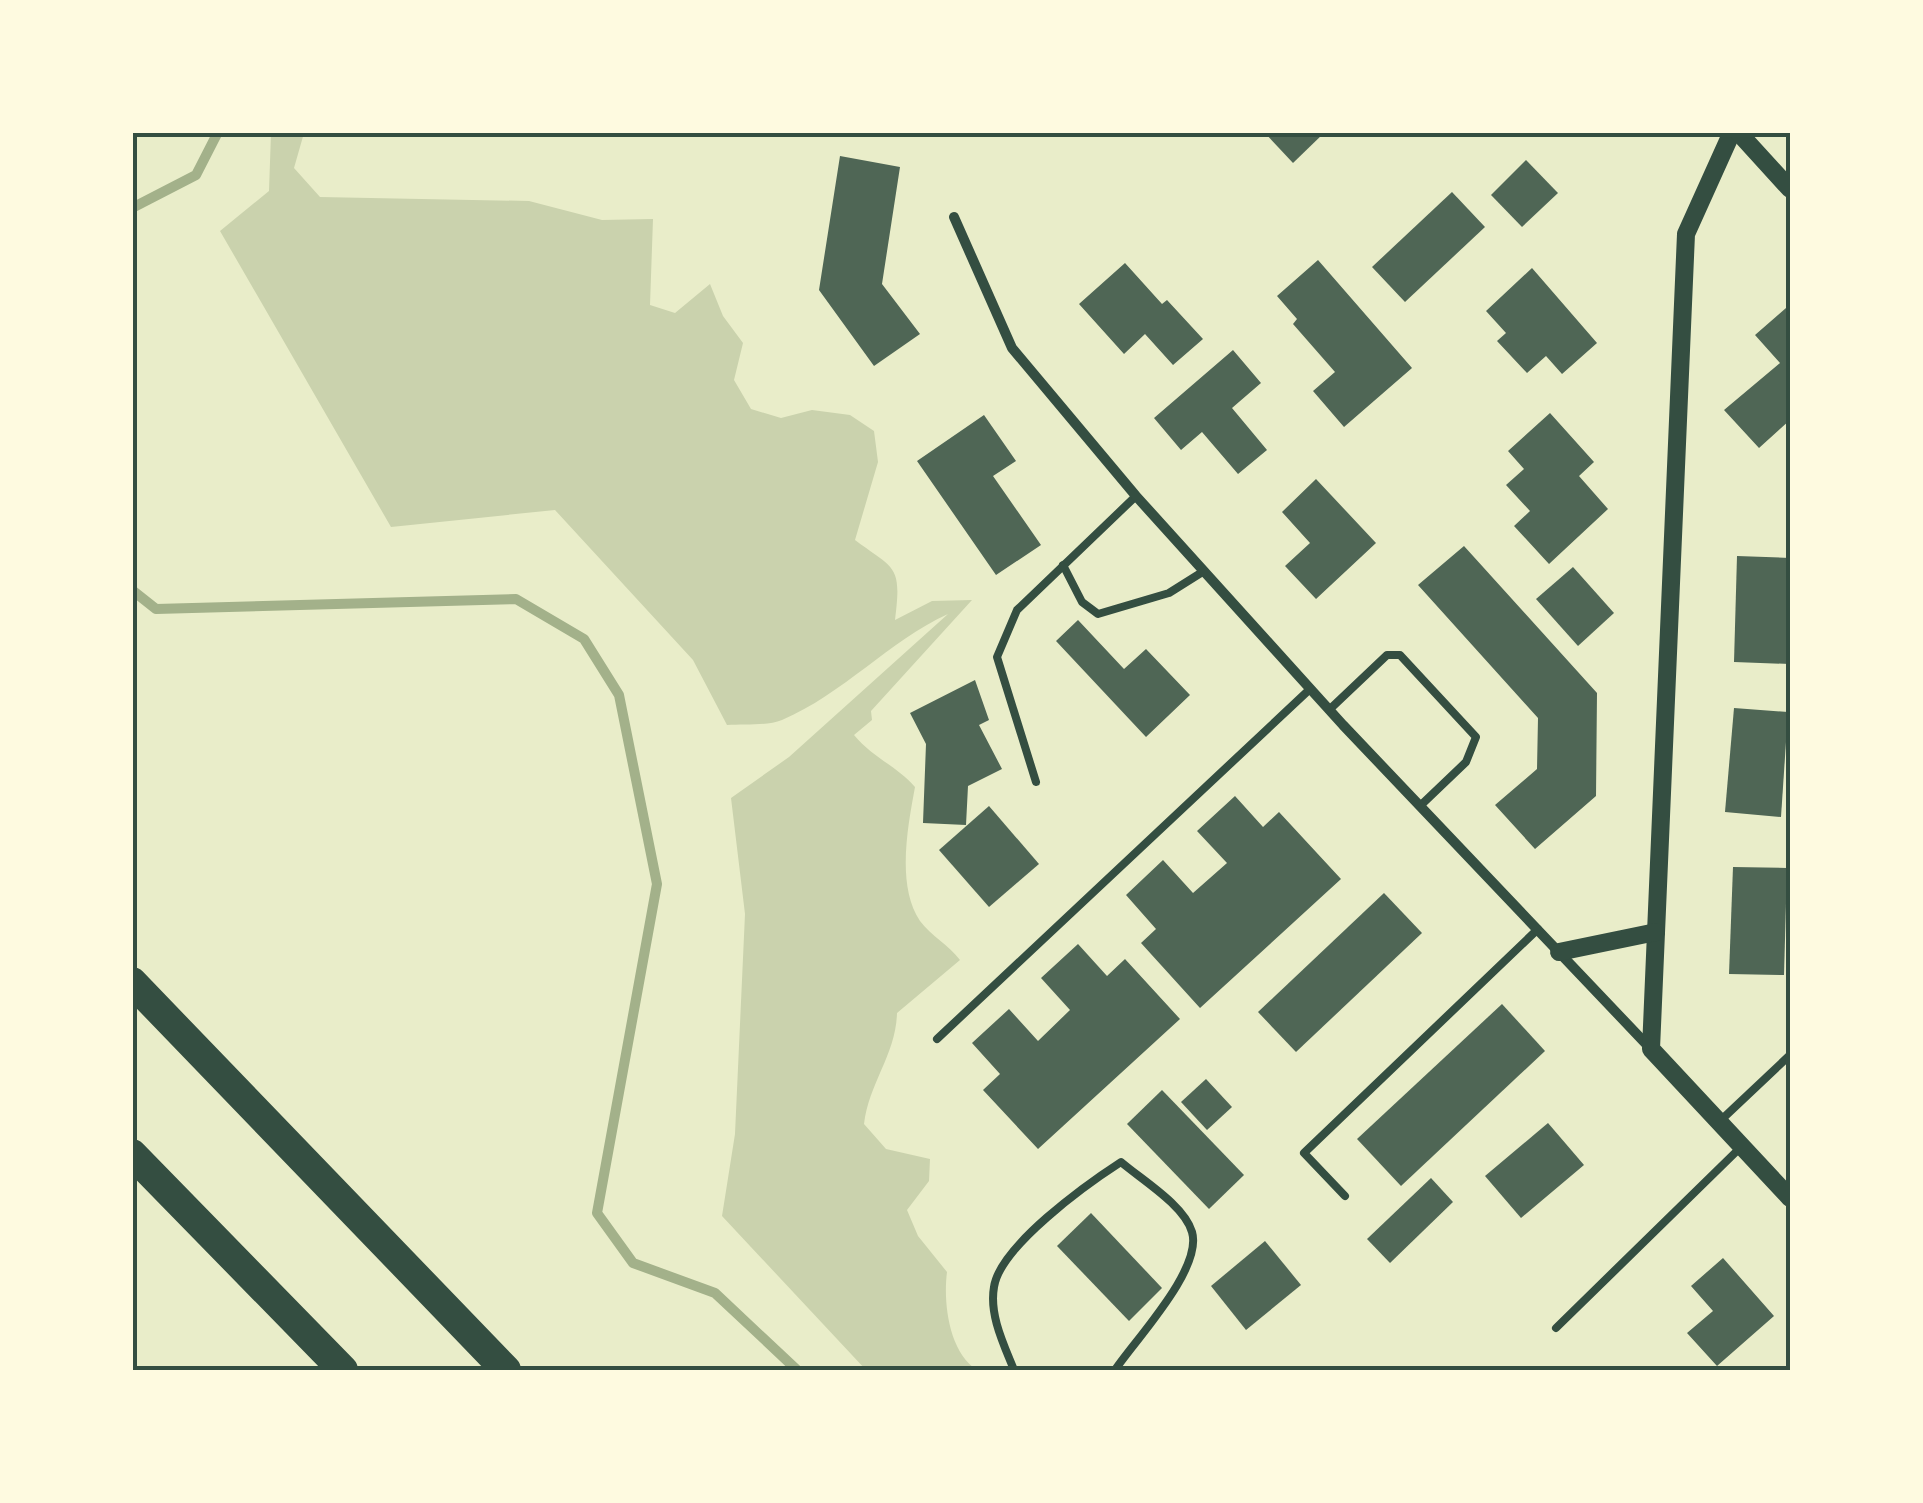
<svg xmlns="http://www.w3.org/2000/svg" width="1923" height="1503" font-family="'PT Sans Narrow',sans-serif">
  <rect width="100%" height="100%" fill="#e9edc9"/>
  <path fill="#cad2ad" d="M271 133H304L294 168 320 197 529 201 602 220 653 219 650 305 675 313 710 284 723 316 743 343 734 380 751 409 781 418 812 410 850 415 874 431 878 462 855 540C895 570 902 564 895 620L932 601 972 600 871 711 872 720 854 735C873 758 897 766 915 787 908 825 896 886 920 921 931 936 949 945 960 960L897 1013C896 1054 869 1083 864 1124L886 1149 930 1159 929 1181 907 1210 918 1236 947 1272C943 1303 949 1352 977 1370H866L722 1216 735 1134 745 914 731 798 789 757 948 614C889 641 843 694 782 720 767 726 744 724 727 725L693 660 555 510 391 527 220 231 269 191Z"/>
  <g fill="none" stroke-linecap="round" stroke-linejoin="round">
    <g stroke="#a3b18a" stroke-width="10">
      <polyline points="132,208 196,175 218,132"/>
      <polyline points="132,590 156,609 516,599 584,639 619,695 657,884 597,1213 633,1263 715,1293 797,1370"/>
    </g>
  </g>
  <g fill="#4f6655">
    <polygon points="1264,132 1325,132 1293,163"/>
    <polygon points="840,156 900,167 882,284 920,334 874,366 819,290"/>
    <polygon points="1526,160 1558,193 1522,227 1491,195"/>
    <polygon points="1452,192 1485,227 1405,302 1372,267"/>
    <polygon points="1318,260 1412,368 1344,427 1313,391 1335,372 1293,324 1297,319 1277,296"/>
    <polygon points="1125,263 1162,304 1167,300 1203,339 1173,365 1145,334 1124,354 1079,304"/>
    <polygon points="1532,268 1597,343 1562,374 1546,356 1527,373 1497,341 1506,333 1486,311"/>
    <polygon points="1786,308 1790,312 1790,420 1759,448 1724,410 1780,363 1755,335"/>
    <polygon points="1233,350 1261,383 1232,408 1267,450 1238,474 1202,432 1181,450 1154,418"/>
    <polygon points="1550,413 1594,462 1579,476 1608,509 1549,564 1514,526 1530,511 1506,485 1524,469 1508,451"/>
    <polygon points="984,415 1016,461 993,476 1041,545 996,575 917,461"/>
    <polygon points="1316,479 1376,543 1316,599 1285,566 1310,543 1282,512"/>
    <polygon points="1464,546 1597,693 1596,796 1535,849 1495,805 1537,769 1538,718 1418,585"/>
    <polygon points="1737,556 1790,558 1790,664 1734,662"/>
    <polygon points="1573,567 1614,613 1578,646 1536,599"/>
    <polygon points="1078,620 1124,669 1146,649 1190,695 1146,737 1056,641"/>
    <polygon points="975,680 989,720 979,725 1002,769 968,786 966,825 923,823 926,744 910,713"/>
    <polygon points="1734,708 1788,712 1781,817 1725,812"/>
    <polygon points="1235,796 1263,827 1279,812 1341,879 1200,1008 1141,943 1156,929 1126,895 1163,860 1193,893 1227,863 1197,831"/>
    <polygon points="989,806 1039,864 989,907 939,850"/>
    <polygon points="1733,867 1787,868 1784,975 1729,974"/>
    <polygon points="1384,893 1422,933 1296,1052 1258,1012"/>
    <polygon points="1078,944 1107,976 1125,959 1180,1019 1038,1149 983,1090 1000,1074 972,1043 1009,1009 1038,1041 1070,1010 1041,978"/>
    <polygon points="1502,1004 1545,1051 1401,1186 1357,1139"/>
    <polygon points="1206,1079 1232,1107 1207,1130 1181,1102"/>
    <polygon points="1162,1090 1244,1175 1209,1209 1127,1124"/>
    <polygon points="1548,1123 1584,1165 1521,1218 1485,1176"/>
    <polygon points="1431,1178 1453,1202 1390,1263 1367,1239"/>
    <polygon points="1091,1213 1162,1288 1129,1321 1057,1246"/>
    <polygon points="1265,1241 1301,1285 1246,1330 1211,1286"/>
    <polygon points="1723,1258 1774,1316 1717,1366 1687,1333 1713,1311 1691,1286"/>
  </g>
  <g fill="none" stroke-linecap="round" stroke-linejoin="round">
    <g stroke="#344e41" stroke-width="8">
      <polyline points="1063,565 1082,602 1098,614 1169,593 1204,571"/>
      <polyline points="1329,710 1387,655 1400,655 1476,737 1466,762 1420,806"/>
      <polyline points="1036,782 997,657 1017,610 1136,496"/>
      <polyline points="937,1039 1310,689"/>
      <polyline points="1719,1122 1790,1055"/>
      <polyline points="1345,1196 1304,1153 1538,929"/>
      <polyline points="1556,1328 1742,1146"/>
      <path d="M1014 1370C1004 1345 989 1315 994 1287 1000 1246 1087 1184 1121 1162 1142 1180 1184 1205 1192 1232 1203 1269 1135 1340 1115 1370"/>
    </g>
    <polyline stroke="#344e41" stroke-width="10" points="954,217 1012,348 1136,496 1343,725 1649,1047"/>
    <g stroke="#344e41" stroke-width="18">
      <polyline points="1732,132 1686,234 1651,1049 1790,1198"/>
      <polyline points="1738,132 1790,189"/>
      <polyline points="1559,952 1656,932"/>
    </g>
    <g stroke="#344e41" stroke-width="30">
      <polyline points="132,982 506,1370"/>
      <polyline points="132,1154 343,1370"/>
    </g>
  </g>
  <rect width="1923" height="1503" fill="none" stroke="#fefae0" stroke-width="270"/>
  <rect x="135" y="135" width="1653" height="1233" fill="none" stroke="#344e41" stroke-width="4"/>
</svg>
